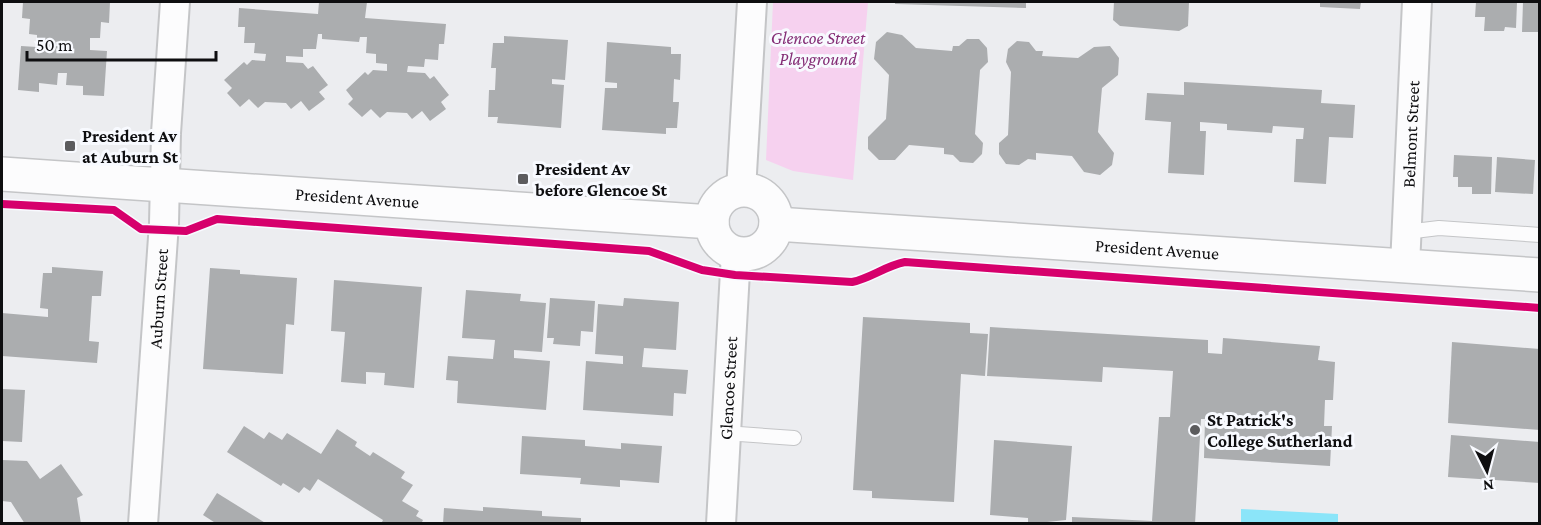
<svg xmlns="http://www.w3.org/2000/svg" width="1541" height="525" font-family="'Crimson Pro',serif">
  <rect width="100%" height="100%" fill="#ecedf0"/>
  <polygon fill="#f6d1ef" points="773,2 868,2 853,180 793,171 766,160"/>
  <polygon fill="#8be5f9" points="1241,509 1338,514 1338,523 1241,523"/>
  <g fill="#abadaf">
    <polygon points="23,2 110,2 109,23 101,22 100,38 90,38 90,50 107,51 104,96 83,95 83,86 66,85 67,73 58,73 57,85 39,83 39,92 18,90 21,46 37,47 37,35 29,34 30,19 22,18"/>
    <polygon points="319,2 367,2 365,18 446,24 444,44 439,44 438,60 425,59 424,67 408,66 407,72 425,73 430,79 434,76 449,95 441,102 446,109 430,121 422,111 412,119 407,113 387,112 380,118 371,109 362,117 348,104 353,99 346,90 365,72 368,75 373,70 387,71 387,64 376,63 376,54 366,53 367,37 360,37 359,42 322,39 322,34 318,34 316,49 303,49 303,57 286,56 286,62 303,63 308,69 313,66 328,85 319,92 325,99 309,111 301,101 291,109 286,103 265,102 258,108 249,99 240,107 227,93 232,88 224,80 244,62 247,65 252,60 265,61 266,54 254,53 255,43 244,43 245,27 238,27 239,8 318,14"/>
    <polygon points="895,2 1026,2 1026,8 895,4"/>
    <polygon points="1114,2 1189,2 1188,26 1179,31 1120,26 1113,20"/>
    <polygon points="1320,2 1361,2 1360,9 1320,7"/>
    <polygon points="1476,2 1517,2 1516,28 1505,27 1504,31 1484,31 1485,17 1475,17"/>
    <polygon points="1523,2 1540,2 1540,32 1522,32"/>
    <polygon points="887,32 902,35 916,48 952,51 953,46 959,46 967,39 979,39 987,48 988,62 980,70 975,134 983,143 982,154 973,163 960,162 953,155 944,154 944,148 909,145 895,160 879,160 868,149 868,137 886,119 889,75 874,59 876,42"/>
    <polygon points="504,36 568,40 565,80 552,79 552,84 564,85 561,128 497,123 498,117 488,117 489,90 495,90 496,68 491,68 493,43 504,43"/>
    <polygon points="1017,41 1029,42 1036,51 1043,51 1042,56 1078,58 1094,47 1110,46 1119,58 1118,75 1102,88 1098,132 1114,153 1112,165 1100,175 1084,172 1072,156 1036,153 1036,160 1028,159 1019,165 1006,164 999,154 999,143 1008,135 1011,72 1006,62 1008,49"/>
    <polygon points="607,42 671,47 671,54 681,54 680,80 674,79 673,102 679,102 677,128 666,128 666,134 602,130 605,88 617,88 617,83 605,82"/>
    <polygon points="1184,82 1322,90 1321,103 1355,105 1353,138 1329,137 1326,184 1294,182 1296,139 1303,139 1304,128 1273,126 1272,133 1227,130 1227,124 1200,122 1200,131 1206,131 1204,175 1168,173 1171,122 1145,120 1147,93 1184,95"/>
    <polygon points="1454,155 1492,157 1491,194 1472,194 1472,187 1458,187 1458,177 1453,177"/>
    <polygon points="1497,157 1535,160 1533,194 1495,192"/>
    <polygon points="52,267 103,271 101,296 92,296 89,341 99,342 97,363 2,356 2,313 48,317 48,309 40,308 43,273 52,273"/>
    <polygon points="210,268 240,270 240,274 297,278 294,325 286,324 283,374 203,369"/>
    <polygon points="334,280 422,287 414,388 384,385 385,373 366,372 366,384 341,382 345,332 331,331"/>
    <polygon points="466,290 521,294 520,301 546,303 542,352 514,350 514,358 550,361 546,410 457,403 458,381 446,380 448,356 493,359 495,340 462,338"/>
    <polygon points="550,298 595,301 593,332 581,331 580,346 553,344 554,338 547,338"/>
    <polygon points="624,298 679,302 676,350 644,348 642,367 688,370 686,394 674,393 673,416 583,410 586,361 623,364 623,356 595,354 598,304 623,306"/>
    <polygon points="863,317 970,323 970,333 988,334 985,376 961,374 954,502 872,498 872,491 853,490"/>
    <polygon points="990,327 1208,340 1208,353 1222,354 1223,338 1320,346 1318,360 1335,362 1333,400 1325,400 1324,426 1332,426 1330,466 1204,458 1205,419 1201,419 1195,524 1072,524 1072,517 1152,521 1159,417 1170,417 1173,371 1103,367 1102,382 987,376"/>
    <polygon points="1452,342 1540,349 1540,430 1448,423"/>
    <polygon points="2,389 25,390 22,442 2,441"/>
    <polygon points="244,426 264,439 269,432 282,440 287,433 321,454 337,429 357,442 355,446 370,456 373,452 405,472 401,478 413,485 402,501 419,511 416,516 423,520 421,524 381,524 383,520 318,479 310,491 304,487 299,493 283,483 281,486 227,452"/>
    <polygon points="1451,435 1540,442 1540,483 1448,477"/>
    <polygon points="522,436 585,440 585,446 621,449 621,443 662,446 659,483 620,480 620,487 580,484 581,478 520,474"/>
    <polygon points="994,440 1072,446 1066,520 1028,524 1028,518 990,515"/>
    <polygon points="2,460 27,461 40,479 61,464 83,495 77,498 81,524 25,524 11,502 2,501"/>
    <polygon points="217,493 267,524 217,524 203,515"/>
    <polygon points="483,507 542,511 542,516 581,518 581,524 443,524 444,508 483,511"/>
  </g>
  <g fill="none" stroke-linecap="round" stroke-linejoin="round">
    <defs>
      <g id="service">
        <polyline points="1406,232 1439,228 1540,235"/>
        <polyline points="725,433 794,438"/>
      </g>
      <g id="minor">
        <polyline points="741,190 752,2"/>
        <path id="s1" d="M1405 266 1417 2"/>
        <path id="s2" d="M143 524 164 223 166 133 175 2"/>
        <path id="s3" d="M721 524 736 253"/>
      </g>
      <g id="tertiary">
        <path id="s4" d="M2 174 712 222"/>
        <circle cx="744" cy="222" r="32"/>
        <path id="s5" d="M776 224 1540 275"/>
      </g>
    </defs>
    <use href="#service" stroke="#c4c5c7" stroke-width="16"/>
    <use href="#minor" stroke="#c4c5c7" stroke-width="32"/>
    <use href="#tertiary" stroke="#c4c5c7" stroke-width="36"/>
    <use href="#service" stroke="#fcfcfd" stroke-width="14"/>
    <use href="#minor" stroke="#fcfcfd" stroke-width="28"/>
    <use href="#tertiary" stroke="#fcfcfd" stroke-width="33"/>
    <defs>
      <path id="cycleway" d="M2 204 114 210 141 229 186 231 217 219 649 251 702 270 735 275 852 282C871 278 885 266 905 262L1540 308"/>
    </defs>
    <use href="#cycleway" stroke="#f8faff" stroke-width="11"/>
    <use href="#cycleway" stroke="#d6006c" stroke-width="8"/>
  </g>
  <g fill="#5c5c5e" stroke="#f8faff" stroke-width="2">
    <rect x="64" y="140" width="12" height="12" rx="3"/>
    <rect x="517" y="173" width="12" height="12" rx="3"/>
    <circle cx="1195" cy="430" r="6"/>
  </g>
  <g text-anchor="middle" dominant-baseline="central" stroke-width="6" stroke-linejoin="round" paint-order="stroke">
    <g font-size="18" font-style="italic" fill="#852e76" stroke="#f8faff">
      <text x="818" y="38">Glencoe Street<tspan x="818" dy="21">Playground</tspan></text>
    </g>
    <g font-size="18" fill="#0e0e10" stroke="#f8faff">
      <text stroke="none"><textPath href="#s1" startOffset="132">Belmont Street</textPath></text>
      <text stroke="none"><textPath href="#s4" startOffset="356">President Avenue</textPath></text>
      <text stroke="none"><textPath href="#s5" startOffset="382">President Avenue</textPath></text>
      <text stroke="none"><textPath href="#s2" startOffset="226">Auburn Street</textPath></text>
      <text stroke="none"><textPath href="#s3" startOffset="136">Glencoe Street</textPath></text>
    </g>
    <g font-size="18" font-weight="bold" fill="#0e0e10" stroke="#f8faff" text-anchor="start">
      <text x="82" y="136">President Av<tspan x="82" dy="21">at Auburn St</tspan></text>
      <text x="535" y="169">President Av<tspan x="535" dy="21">before Glencoe St</tspan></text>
      <text x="1207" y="420">St Patrick's<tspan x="1207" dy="21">College Sutherland</tspan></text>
    </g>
  </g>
  <rect width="1541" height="525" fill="none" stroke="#0e0e10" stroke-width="6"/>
  <g transform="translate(1487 471) rotate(174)" stroke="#f8faff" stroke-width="4.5" paint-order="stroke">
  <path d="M0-4.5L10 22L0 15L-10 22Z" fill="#0e0e10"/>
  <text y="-9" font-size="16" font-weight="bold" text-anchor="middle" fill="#0e0e10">N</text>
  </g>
  <path d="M27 51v9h189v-9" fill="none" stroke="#0e0e10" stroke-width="3"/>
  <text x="36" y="51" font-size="18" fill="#0e0e10" stroke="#f8faff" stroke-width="4.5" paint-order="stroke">50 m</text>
</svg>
